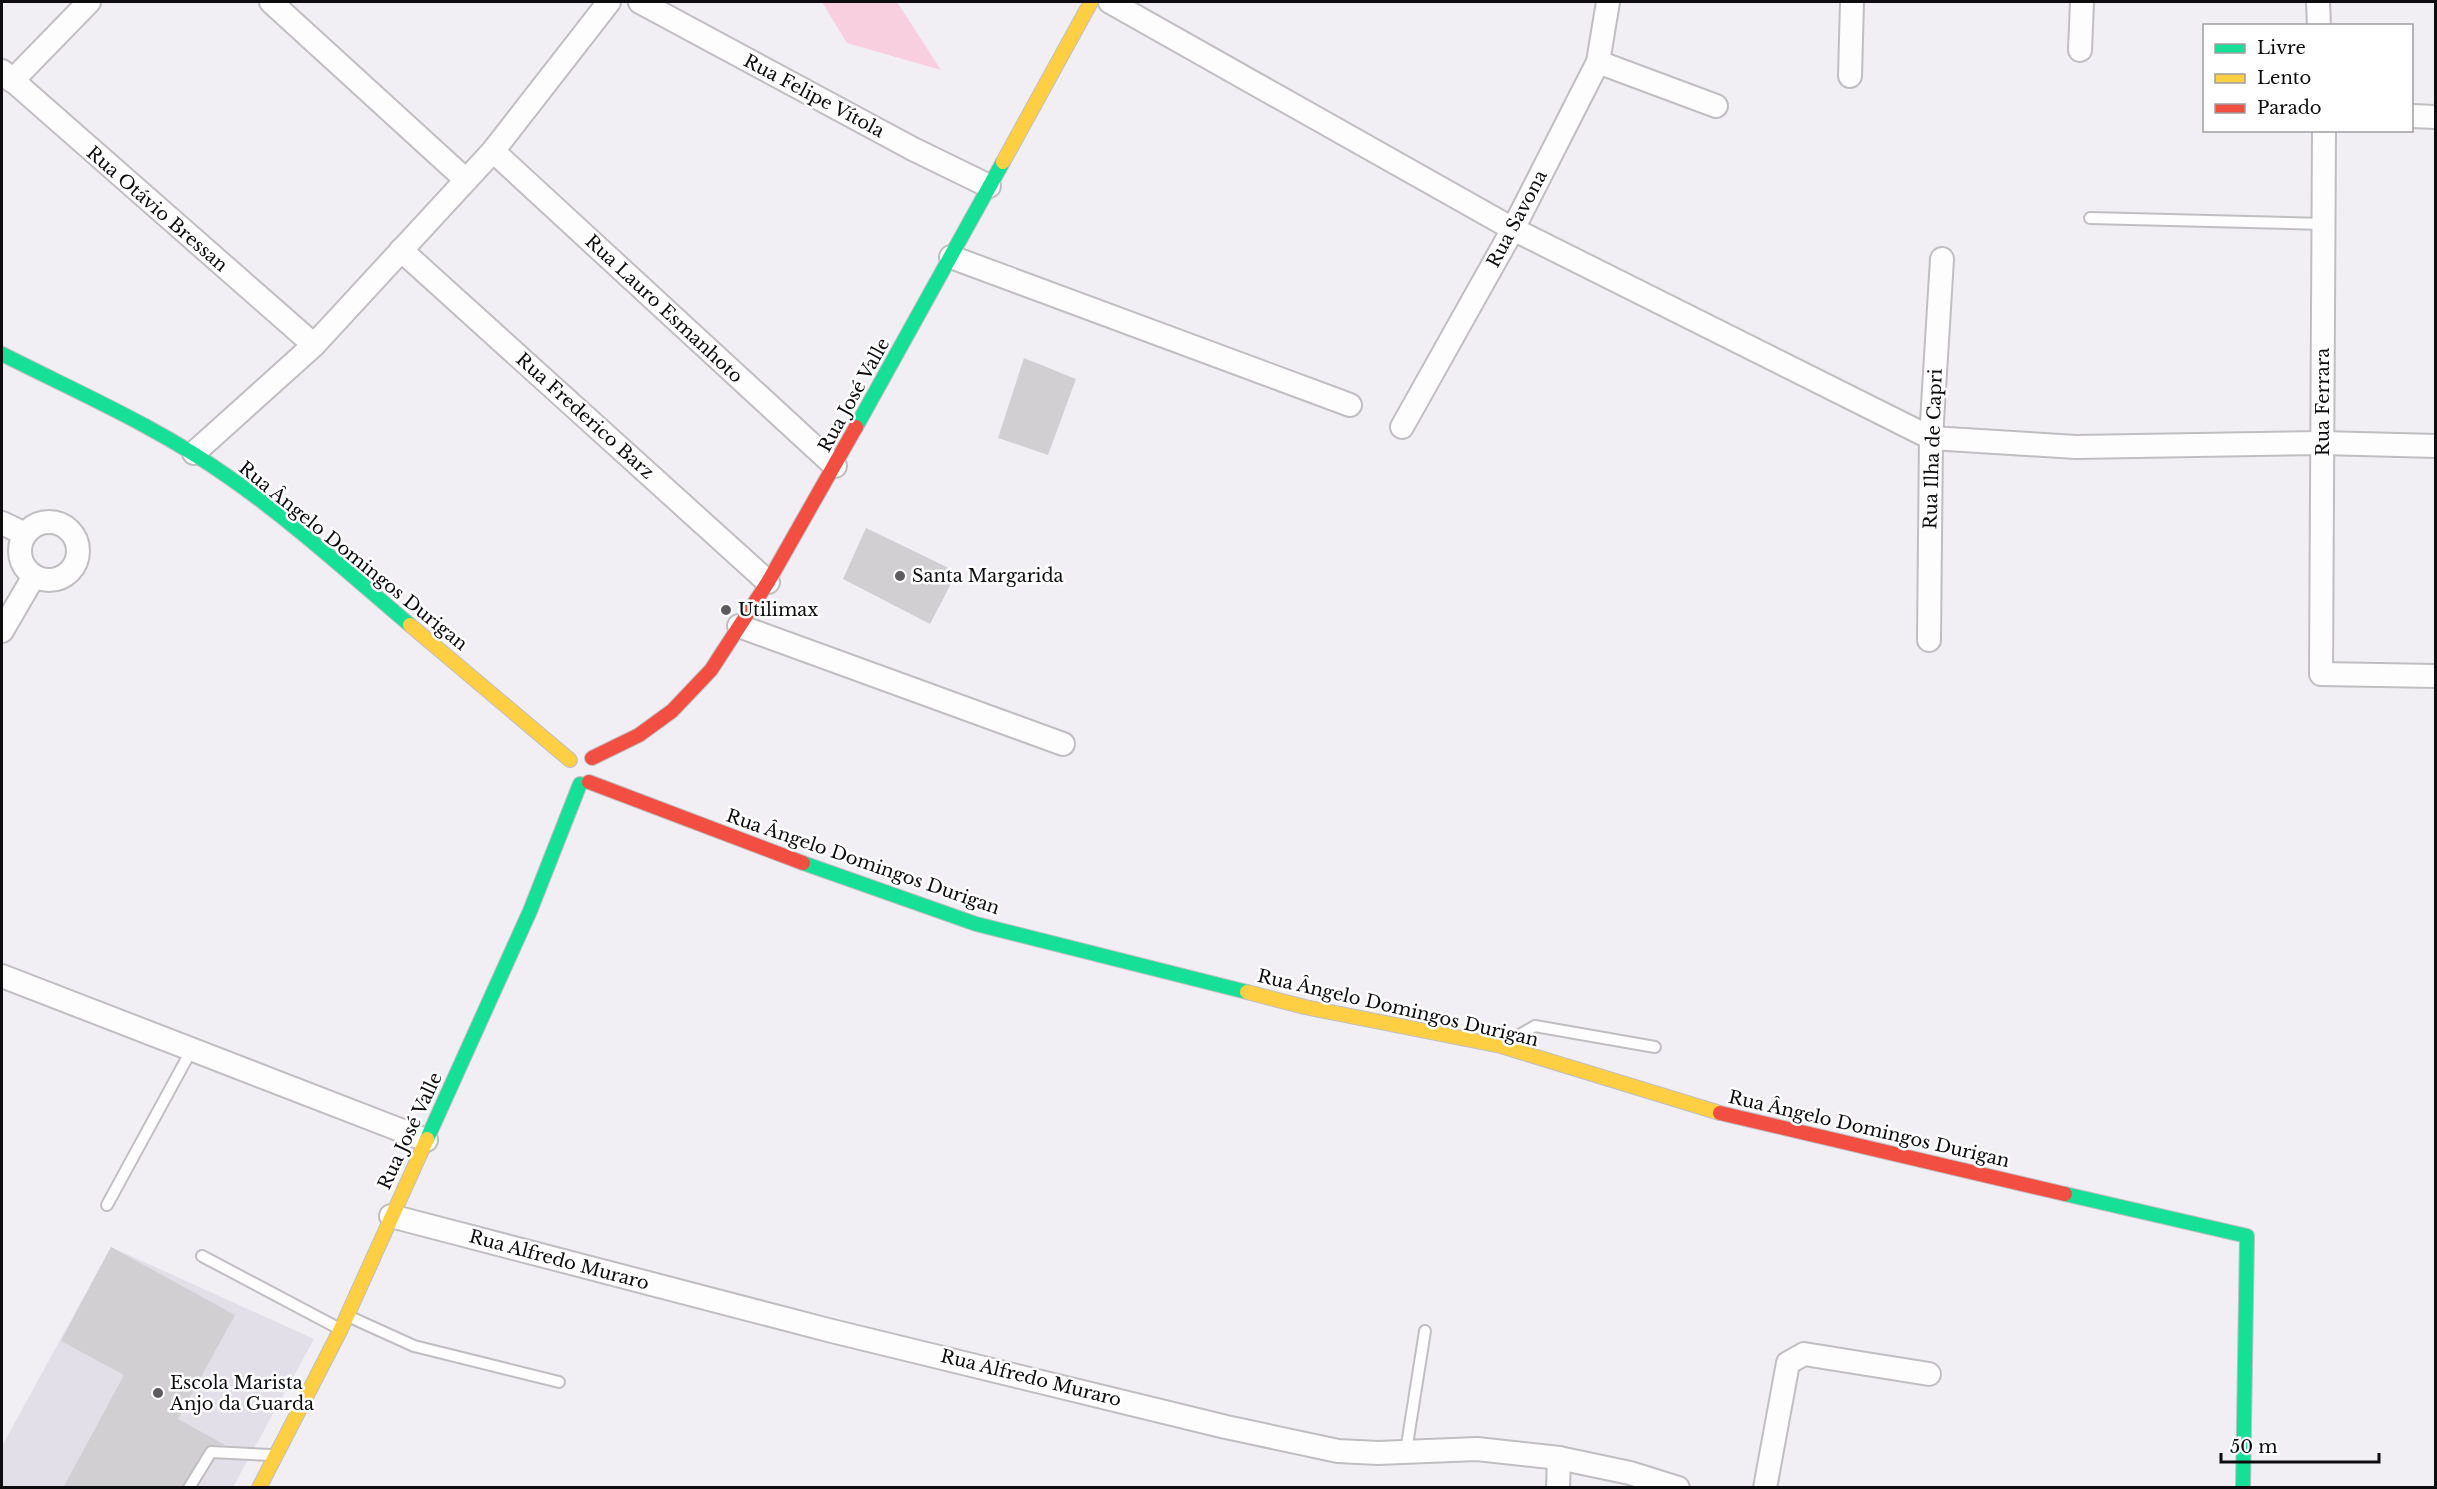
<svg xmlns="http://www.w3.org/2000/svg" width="2437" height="1489" font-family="'Libre Baskerville',serif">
  <rect width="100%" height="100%" fill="#f1eff4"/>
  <polygon fill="#e3dfe9" points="111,1247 314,1339 233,1487 2,1488 2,1446"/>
  <polygon fill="#f8cfdf" points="822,2 897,2 941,70 847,43"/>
  <g fill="#d1cfd2">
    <polygon points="1024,358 1076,379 1048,455 998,438"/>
    <polygon points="866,528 957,572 930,624 843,579"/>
    <polygon points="111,1247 235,1315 178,1419 225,1445 211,1445 205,1448 182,1488 63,1488 124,1375 61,1341"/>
  </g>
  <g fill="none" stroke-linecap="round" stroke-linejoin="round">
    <defs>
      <g id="lane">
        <polyline points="2090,218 2324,224"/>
        <polyline points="1509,1041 1535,1026 1655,1047"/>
        <polyline points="107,1205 192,1049"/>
        <polyline points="202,1256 338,1328"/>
        <polyline points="350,1317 414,1346 559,1382"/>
        <polyline points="1406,1451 1425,1331"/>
        <polyline points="189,1488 211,1452 271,1455"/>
      </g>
      <g id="street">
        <polyline points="271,2 466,180"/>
        <polyline points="640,2 913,149 989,186"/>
        <polyline points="1110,2 1513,229 1931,438 2076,447 2322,443 2436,446"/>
        <polyline points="2318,2 2319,26"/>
        <polyline points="2080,50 2082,2"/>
        <polyline points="1598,62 1716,106"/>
        <polyline points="2,71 314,345"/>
        <polyline points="1850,76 1852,2"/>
        <polyline points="12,81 89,2"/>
        <polyline points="2412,116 2436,117"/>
        <polyline points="2324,130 2321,674 2436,676"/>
        <polyline points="493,151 835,466"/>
        <polyline points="401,250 768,582"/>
        <polyline points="951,257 1350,405"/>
        <polyline points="1402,427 1513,229 1598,62 1608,2"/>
        <polyline points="194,453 314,345 493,151 609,2"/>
        <circle cx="49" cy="551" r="29"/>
        <polyline points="2,523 25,534"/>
        <polyline points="739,626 1063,744"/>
        <polyline points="2,631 34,576"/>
        <polyline points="1929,640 1931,438 1942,259"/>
        <polyline points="2,976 426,1140"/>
        <polyline points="391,1216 832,1331 1226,1427 1338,1451 1378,1453 1477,1449 1559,1458 1630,1473 1678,1488"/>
        <polyline points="1558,1488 1559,1458"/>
        <polyline points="1765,1488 1788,1363 1804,1354 1929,1374"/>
      </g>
      <g id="fast">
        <path d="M2 354C79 393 160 428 230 478 293 522 351 575 410 625"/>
        <polyline points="856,427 1003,162"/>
        <polyline points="803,863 976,924 1247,992"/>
        <polyline points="427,1139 530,911 580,784"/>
        <polyline points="2065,1194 2247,1236 2243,1488"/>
      </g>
      <g id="slow">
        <polyline points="1003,162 1091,2"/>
        <polyline points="410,625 570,760"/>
        <polyline points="1247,992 1305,1007 1501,1046 1720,1113"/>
        <polyline points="259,1488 341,1329 427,1139"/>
      </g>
      <g id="jam">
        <polyline points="592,758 639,735 672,711 711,670 768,582 856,427"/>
        <polyline points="589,782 803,863"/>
        <polyline points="1720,1113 2065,1194"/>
      </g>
    </defs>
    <use href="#lane" stroke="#c0bec1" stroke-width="14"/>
    <use href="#street" stroke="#c0bec1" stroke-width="26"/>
    <use href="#fast" stroke="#c0bec1" stroke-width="16"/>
    <use href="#slow" stroke="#c0bec1" stroke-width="16"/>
    <use href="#jam" stroke="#c0bec1" stroke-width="16"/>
    <use href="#lane" stroke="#fdfdfd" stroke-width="10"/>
    <use href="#street" stroke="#fdfdfd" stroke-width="22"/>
    <use href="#fast" stroke="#16e098" stroke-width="14"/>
    <use href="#slow" stroke="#ffcf43" stroke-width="14"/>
    <use href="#jam" stroke="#f24e42" stroke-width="14"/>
  </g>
  <g fill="#5d5b5e" stroke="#fff" stroke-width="2">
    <circle cx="900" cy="576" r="6"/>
    <circle cx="726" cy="610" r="6"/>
    <circle cx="158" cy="1393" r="6"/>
  </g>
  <g text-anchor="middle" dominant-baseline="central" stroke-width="5" stroke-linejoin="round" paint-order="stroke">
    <g font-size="18" fill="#0d0c0e" stroke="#fff">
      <text transform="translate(814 96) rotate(28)">Rua Felipe Vítola</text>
      <text transform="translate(157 209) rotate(41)">Rua Otávio Bressan</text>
      <text transform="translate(1517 219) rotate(-62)">Rua Savona</text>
      <text transform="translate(664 309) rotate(43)">Rua Lauro Esmanhoto</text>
      <text transform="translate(854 395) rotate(-61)">Rua José Valle</text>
      <text transform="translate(2323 402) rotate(-90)">Rua Ferrara</text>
      <text transform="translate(585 416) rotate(42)">Rua Frederico Barz</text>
      <text transform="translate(1933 449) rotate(-88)">Rua Ilha de Capri</text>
      <text transform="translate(353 556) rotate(39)">Rua Ângelo Domingos Durigan</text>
      <text transform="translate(863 862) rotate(19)">Rua Ângelo Domingos Durigan</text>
      <text transform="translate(1398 1008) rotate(13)">Rua Ângelo Domingos Durigan</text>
      <text transform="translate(1869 1129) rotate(13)">Rua Ângelo Domingos Durigan</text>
      <text transform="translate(410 1131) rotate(-65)">Rua José Valle</text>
      <text transform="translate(559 1260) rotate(15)">Rua Alfredo Muraro</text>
      <text transform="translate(1031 1378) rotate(14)">Rua Alfredo Muraro</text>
    </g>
    <g font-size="18" fill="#0d0c0e" stroke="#fff" text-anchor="start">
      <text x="912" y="576">Santa Margarida</text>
      <text x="738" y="610">Utilimax</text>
      <text x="170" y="1383">Escola Marista<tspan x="170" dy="21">Anjo da Guarda</tspan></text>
    </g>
  </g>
  <rect width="2437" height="1489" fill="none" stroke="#0d0c0e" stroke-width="6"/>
  <rect x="2203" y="24" width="210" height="108" fill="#ffffff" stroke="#9e9e9f" stroke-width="1.5"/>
  <rect x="2215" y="44" width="30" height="9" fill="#16e098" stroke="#9e9e9f" stroke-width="1.5"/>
  <text x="2257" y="54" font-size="18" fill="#0d0c0e">Livre</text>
  <rect x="2215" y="74" width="30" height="9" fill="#ffcf43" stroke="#9e9e9f" stroke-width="1.5"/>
  <text x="2257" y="84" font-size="18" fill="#0d0c0e">Lento</text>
  <rect x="2215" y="104" width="30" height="9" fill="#f24e42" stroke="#9e9e9f" stroke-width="1.5"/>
  <text x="2257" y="114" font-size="18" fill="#0d0c0e">Parado</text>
  <path d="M2221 1453v9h158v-9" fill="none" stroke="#0d0c0e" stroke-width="3"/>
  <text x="2230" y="1453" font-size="18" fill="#0d0c0e" stroke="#ffffff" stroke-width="4.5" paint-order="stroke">50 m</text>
</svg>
